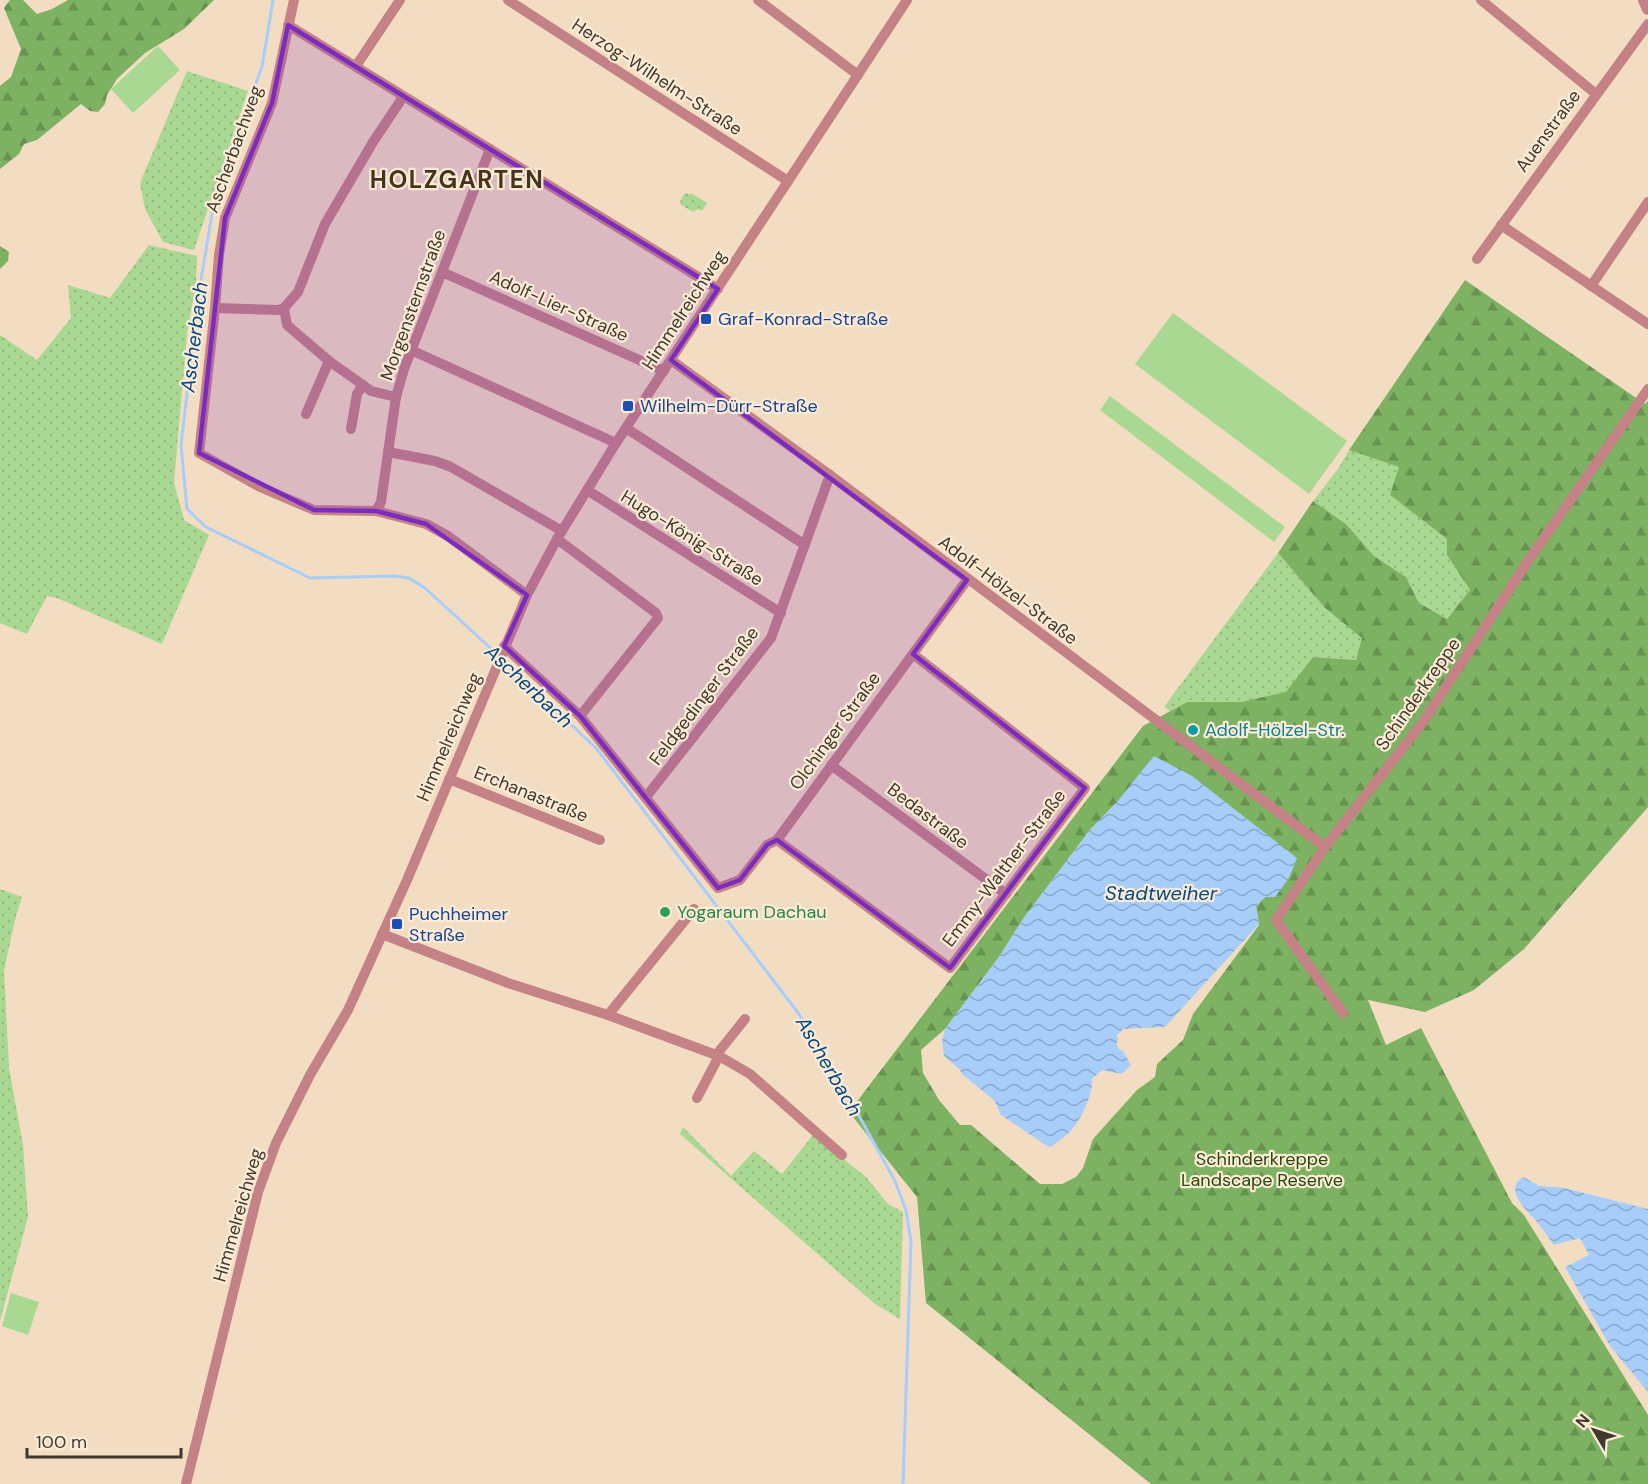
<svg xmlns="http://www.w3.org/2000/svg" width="1648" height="1484" font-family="'DM Sans',sans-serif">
  <defs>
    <pattern id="grass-dots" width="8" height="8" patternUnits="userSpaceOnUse" patternTransform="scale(1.5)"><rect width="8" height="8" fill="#a8d891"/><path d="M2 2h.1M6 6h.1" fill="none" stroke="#92ba7d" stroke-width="1.8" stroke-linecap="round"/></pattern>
    <pattern id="forest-firs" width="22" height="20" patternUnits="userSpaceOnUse" patternTransform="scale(1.5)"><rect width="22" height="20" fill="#7cb261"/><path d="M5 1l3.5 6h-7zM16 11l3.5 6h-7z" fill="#679250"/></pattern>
    <pattern id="water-waves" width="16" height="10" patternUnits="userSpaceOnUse" patternTransform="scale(1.5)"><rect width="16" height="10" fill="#a7cdfa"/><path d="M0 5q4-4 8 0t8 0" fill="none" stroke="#8aa7cb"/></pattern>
  </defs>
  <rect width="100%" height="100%" fill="#f2ddc2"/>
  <g fill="url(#grass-dots)">
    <polygon points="187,71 248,91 194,250 163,242 145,209 140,183"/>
    <polygon points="687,193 689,195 691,193 707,203 702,211 698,209 693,212 680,204 680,202 684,194"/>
    <polygon points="149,245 197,256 196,284 187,334 174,482 184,520 209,535 162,644 57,598 47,596 27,634 0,623 0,335 37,360 71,318 68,285 110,298"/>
    <polygon points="1349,450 1400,467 1390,495 1447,539 1447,555 1470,590 1447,619 1419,603 1406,577 1374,556 1346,524 1313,501 1338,469"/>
    <polygon points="1278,553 1325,608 1363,638 1356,660 1313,657 1287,692 1241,702 1187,702 1170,711 1164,707"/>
    <polygon points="0,889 22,897 16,916 4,970 9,1068 23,1145 28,1217 0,1321"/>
    <polygon points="683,1127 731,1176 754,1151 782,1174 813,1135 866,1177 888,1204 903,1212 900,1319 875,1304 680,1134"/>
  </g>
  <g fill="url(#forest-firs)" fill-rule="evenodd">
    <polygon points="10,0 23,0 37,14 52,9 68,0 214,0 184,29 145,53 117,79 107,95 105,104 98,112 90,111 81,104 37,140 24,144 19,154 0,169 0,86 11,77 21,49 4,8"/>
    <polygon points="0,246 9,252 8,261 0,269"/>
    <path d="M1465 280 1645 404 1648 401V807L1524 949 1474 990 1425 1012 1368 1000 1386 1045 1421 1028 1512 1203 1524 1215 1648 1415V1484H1151L926 1303 917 1197 849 1112 1143 726 1187 702H1241L1286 692 1313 657 1356 660 1362 638 1325 608 1278 553 1313 501 1346 524 1374 556 1406 577 1419 603 1447 619 1470 590 1447 555V539L1390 495 1399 467 1349 450ZM1116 803 1265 897 1256 906 1259 925 1193 1014 1183 1040 1157 1064 1155 1077 1137 1090 1093 1139 1083 1168 1076 1177 1062 1184H1040L971 1125H960L939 1100 923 1073 921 1050 945 1029 999 957 1023 919 1090 830Z"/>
  </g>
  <g fill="#a8d891">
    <polygon points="158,46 180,70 133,113 111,89"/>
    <polygon points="1173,313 1347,441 1309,494 1135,364"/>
    <polygon points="1110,396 1285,527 1274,542 1100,410"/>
    <polygon points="11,1293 39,1302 28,1335 2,1326"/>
  </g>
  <g fill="url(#water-waves)">
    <path d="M1154 756 1192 776 1297 858 1289 878 1275 897H1265L1256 906 1259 924 1165 1027 1123 1029 1117 1035 1118 1041 1116 1044 1119 1049 1123 1051 1131 1065 1122 1074 1102 1070 1092 1079C1093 1094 1083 1115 1073 1128 1068 1135 1058 1141 1051 1147L1047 1146 1001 1115 995 1101 963 1075 959 1069 944 1056 942 1041 945 1029 999 957 1023 919 1090 830 1116 803Z"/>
    <path d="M1523 1177 1540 1186 1564 1188 1648 1209V1392L1610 1346 1565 1267 1589 1255 1580 1238 1554 1245C1548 1237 1543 1229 1536 1221 1526 1209 1503 1190 1523 1177Z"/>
  </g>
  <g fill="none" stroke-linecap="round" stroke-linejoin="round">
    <g stroke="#a7cdfa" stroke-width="3">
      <polyline points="273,0 262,67 217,184 199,292 181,445 187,509 206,527 310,578 394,576 409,578 425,588 498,655"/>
      <polyline points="502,660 596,748 799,1014 858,1114 895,1181 906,1210 911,1241 903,1484"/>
    </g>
    <g stroke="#c58286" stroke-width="10">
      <polyline points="294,0 272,103 225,218 219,255 215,308 199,453 260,487 314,510 376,511 426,524 448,536 527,595"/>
      <polyline points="508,0 788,181"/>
      <polyline points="758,0 858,75"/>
      <polyline points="1481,0 1596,94"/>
      <polyline points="288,25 718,289"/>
      <polyline points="356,66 400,0"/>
      <polyline points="1501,225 1648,324"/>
      <polyline points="1477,259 1648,24"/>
      <polyline points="442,272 664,371"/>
      <polyline points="1591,286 1648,202"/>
      <polyline points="215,308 278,310 284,308 298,292 325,224 373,142 403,97"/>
      <polyline points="284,308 287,325 329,361 363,385 371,391 396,397"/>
      <polyline points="411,350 616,443"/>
      <polyline points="671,360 830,475 1325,847"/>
      <polyline points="306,414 329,361"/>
      <polyline points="626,428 805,545"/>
      <polyline points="351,429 357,394 363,385"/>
      <polyline points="388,452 435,461 451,467 562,531"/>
      <polyline points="587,490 781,613"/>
      <polyline points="376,511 381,502 396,397 404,369 490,149"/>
      <polyline points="557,539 656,613 658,618 580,716"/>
      <polyline points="504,646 580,716 718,888 740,880 767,845 777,840 967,580"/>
      <polyline points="831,765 1006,894"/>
      <polyline points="449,779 600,840"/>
      <polyline points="646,797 771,638 830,475"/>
      <polyline points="777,840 950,968 1085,788 913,654"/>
      <polyline points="382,934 508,983 608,1015 719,1056 750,1074 842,1155"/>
      <polyline points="1343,1013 1276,920 1325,847 1423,722 1530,558 1648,389"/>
      <polyline points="608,1015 694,909"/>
      <polyline points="717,1054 745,1019"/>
      <polyline points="697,1098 719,1056"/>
      <polyline points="186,1484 258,1192 276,1143 310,1075 348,1010 407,880 527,595 557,539 616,443 907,0"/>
    </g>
    <polyline stroke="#c58286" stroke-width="12" points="1644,0 1648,9"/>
  </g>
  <path fill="#7b2cbf" fill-opacity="0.2" stroke="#7b2cbf" stroke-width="4.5" stroke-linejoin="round" d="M288 25 718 289 671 360 967 580 913 654 1085 788 950 968 777 840 767 845 740 880 718 888 580 716 504 646 527 595 426 524 376 511 314 510 199 453 225 218 272 103Z"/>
  <g fill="#1a4fb4" stroke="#fcebd5" stroke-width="2">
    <rect x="700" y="313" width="12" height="12" rx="3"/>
    <rect x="622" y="400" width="12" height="12" rx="3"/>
    <rect x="391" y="918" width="12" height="12" rx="3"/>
  </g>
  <circle fill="#0f9aa8" stroke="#fcebd5" stroke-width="2" cx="1193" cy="730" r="6"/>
  <circle fill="#2e9e5b" stroke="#fcebd5" stroke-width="2" cx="665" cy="912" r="6"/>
  <g text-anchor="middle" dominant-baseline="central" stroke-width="4.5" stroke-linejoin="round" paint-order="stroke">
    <g font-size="18" fill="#41392e" stroke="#fcebd5">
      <text transform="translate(657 77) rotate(33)">Herzog-Wilhelm-Straße</text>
      <text transform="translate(1548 131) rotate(-54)">Auenstraße</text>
      <text transform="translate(234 149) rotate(-70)">Ascherbachweg</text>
      <text transform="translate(413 305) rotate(-70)">Morgensternstraße</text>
      <text transform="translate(559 306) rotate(24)">Adolf-Lier-Straße</text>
      <text transform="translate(684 310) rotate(-57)">Himmelreichweg</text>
      <text transform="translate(692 538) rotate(32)">Hugo-König-Straße</text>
      <text transform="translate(1008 590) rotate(37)">Adolf-Hölzel-Straße</text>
      <text transform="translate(1418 694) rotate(-55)">Schinderkreppe</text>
      <text transform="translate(704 696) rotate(-53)">Feldgedinger Straße</text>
      <text transform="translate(835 731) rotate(-54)">Olchinger Straße</text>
      <text transform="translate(449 737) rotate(-67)">Himmelreichweg</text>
      <text transform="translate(531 794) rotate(22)">Erchanastraße</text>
      <text transform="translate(928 816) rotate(37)">Bedastraße</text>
      <text transform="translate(1004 868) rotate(-53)">Emmy-Walther-Straße</text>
      <text transform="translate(238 1215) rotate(-74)">Himmelreichweg</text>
    </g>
    <g font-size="18" fill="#164399" stroke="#fcebd5" text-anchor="start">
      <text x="718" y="319">Graf-Konrad-Straße</text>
      <text x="640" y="406">Wilhelm-Dürr-Straße</text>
      <text x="409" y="914">Puchheimer<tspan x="409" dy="21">Straße</tspan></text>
    </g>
    <g font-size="18" fill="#0d838f" stroke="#fcebd5" text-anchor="start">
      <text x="1205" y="730">Adolf-Hölzel-Str.</text>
    </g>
    <g font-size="18" fill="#27864d" stroke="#fcebd5" text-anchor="start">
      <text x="677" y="912">Yogaraum Dachau</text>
    </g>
    <g font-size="18" fill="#264910" stroke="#fcebd5">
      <text x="1262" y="1159">Schinderkreppe<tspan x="1262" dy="21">Landscape Reserve</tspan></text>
    </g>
    <g font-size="20" font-style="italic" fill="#024889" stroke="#fcebd5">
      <text transform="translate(194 337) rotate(-83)">Ascherbach</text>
      <text transform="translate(529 686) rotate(43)">Ascherbach</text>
      <text x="1161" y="893">Stadtweiher</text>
      <text transform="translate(829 1066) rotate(60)">Ascherbach</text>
    </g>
    <g font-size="24" font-weight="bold" letter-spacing="1.5" fill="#45341e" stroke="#fcebd5">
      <text x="457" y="179">HOLZGARTEN</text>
    </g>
  </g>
  <g transform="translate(1594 1430) rotate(309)" stroke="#fcebd5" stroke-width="4.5" paint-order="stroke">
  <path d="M0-4.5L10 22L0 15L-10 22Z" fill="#41392e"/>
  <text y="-9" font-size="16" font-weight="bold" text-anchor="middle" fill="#41392e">N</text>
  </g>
  <path d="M27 1448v9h154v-9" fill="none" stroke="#41392e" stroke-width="3"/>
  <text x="36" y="1448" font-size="18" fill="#41392e" stroke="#fcebd5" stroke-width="4.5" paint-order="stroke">100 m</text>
</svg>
